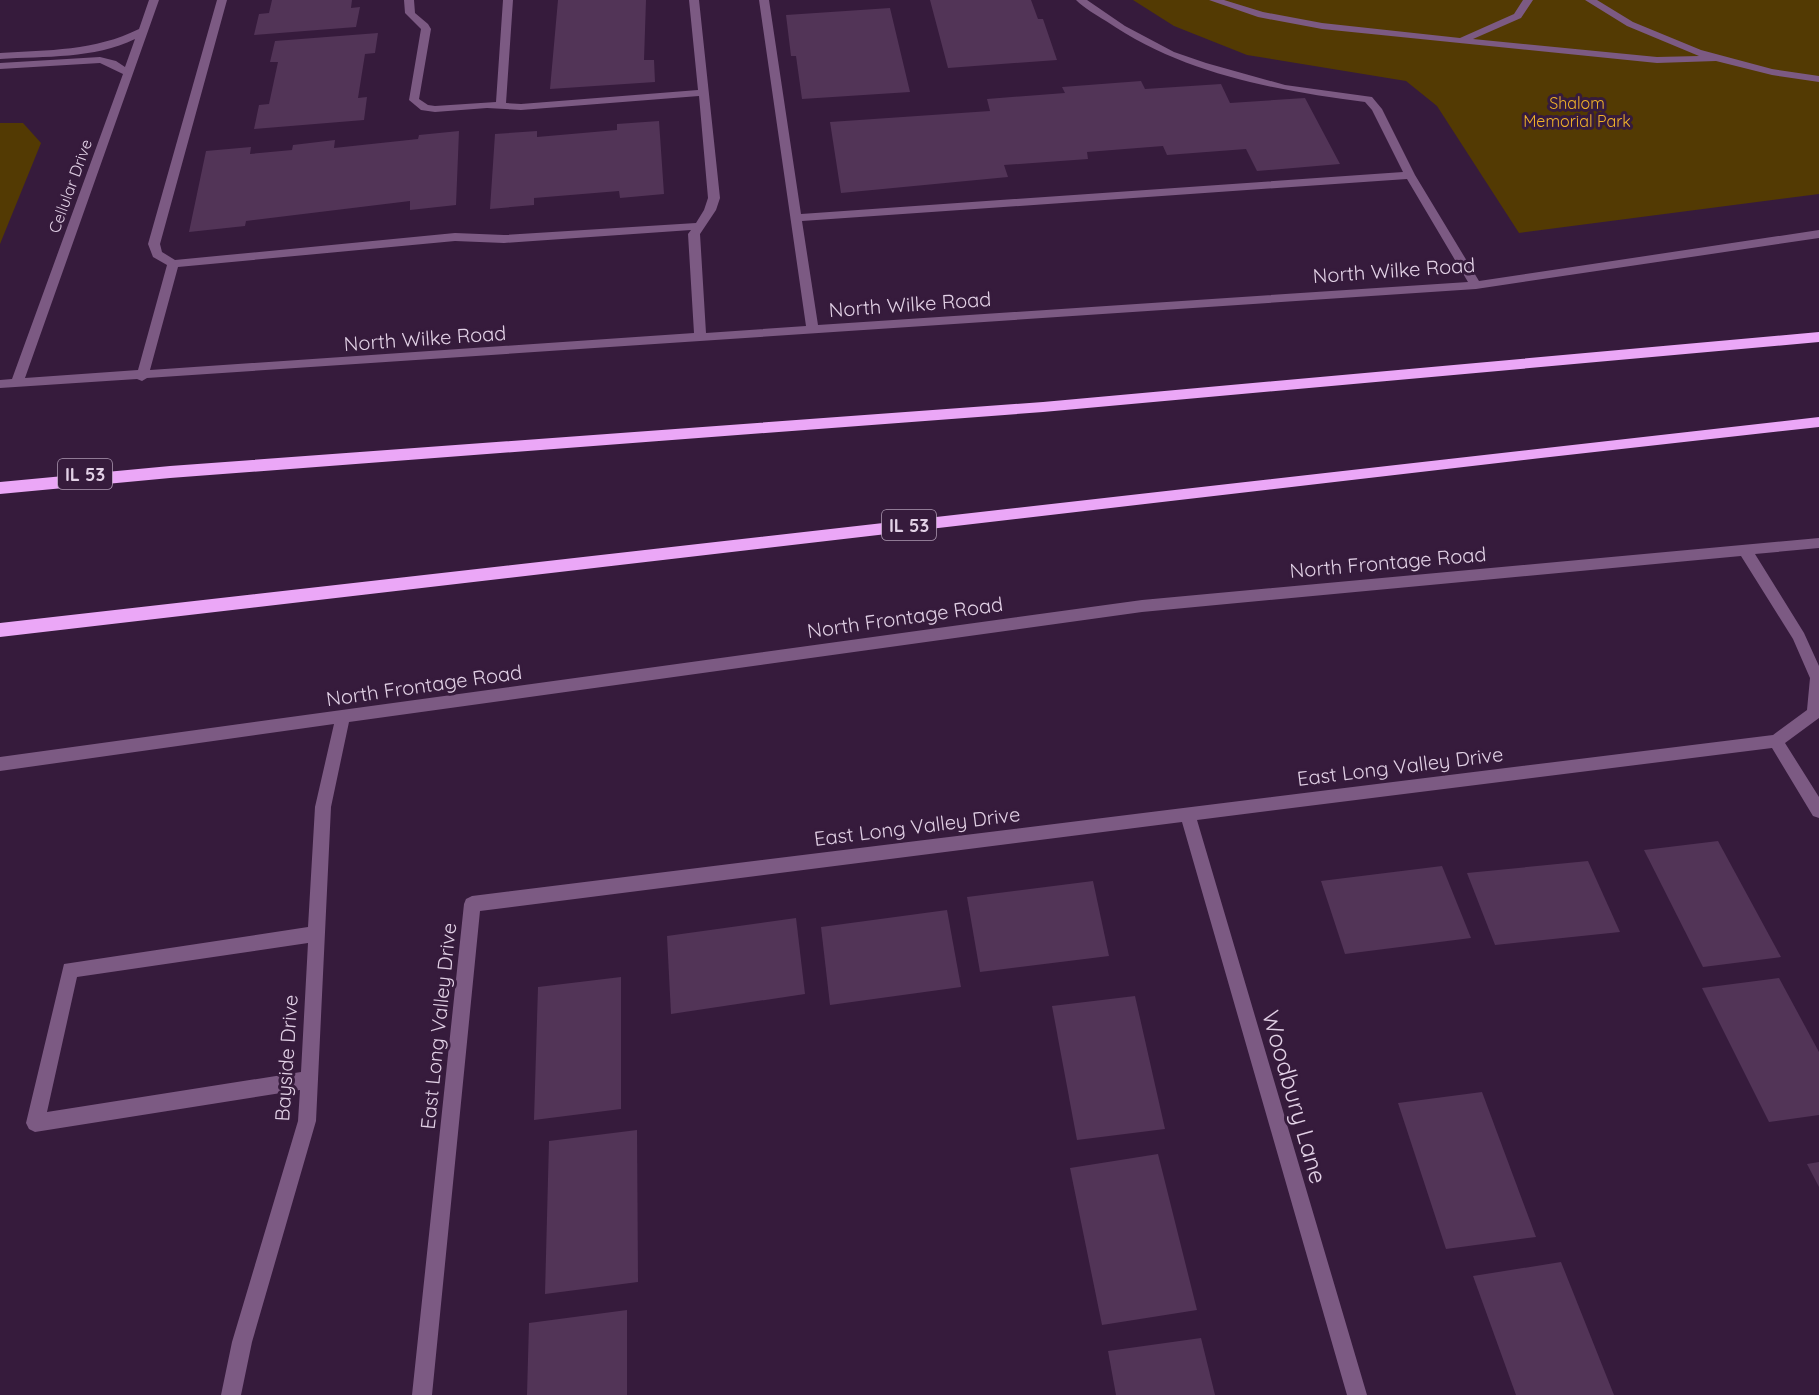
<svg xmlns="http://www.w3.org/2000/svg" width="1819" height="1395" font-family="Quicksand,sans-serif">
  <rect width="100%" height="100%" fill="#361b3c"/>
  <g fill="#533a03">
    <polygon points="1133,0 1819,0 1819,194 1519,233 1437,106 1406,81 1247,55 1174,26"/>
    <polygon points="0,123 23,123 41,143 0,244"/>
  </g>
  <g fill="#523457">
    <polygon points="272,0 352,0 351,8 360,7 356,27 254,35 259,14 269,13"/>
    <polygon points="558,0 646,0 644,60 654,60 655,82 550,89"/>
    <polygon points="930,0 1031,0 1038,19 1043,19 1057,60 948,68"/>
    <polygon points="890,8 910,92 802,99 796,56 791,56 786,15"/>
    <polygon points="378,33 375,53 365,54 358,98 367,97 364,120 254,129 259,105 269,104 278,62 270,62 275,41"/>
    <polygon points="1141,81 1145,89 1221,84 1230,103 1305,98 1340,164 1257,171 1246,149 1167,155 1163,146 1087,152 1088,159 1004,165 1008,177 841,193 830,122 990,111 987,99 1065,93 1062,87"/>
    <polygon points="659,121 664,194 620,198 619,191 534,198 534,205 490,209 495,134 537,131 537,137 617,130 617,124"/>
    <polygon points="459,131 456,205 410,210 410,201 246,221 245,226 189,232 206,151 251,147 250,154 292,150 293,145 335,140 334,148 418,139 419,135"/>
    <polygon points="1718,841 1781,957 1703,967 1644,850"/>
    <polygon points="1588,861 1620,932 1495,945 1467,873"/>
    <polygon points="1442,866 1471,938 1345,954 1321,881"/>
    <polygon points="1093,881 1109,956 980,972 967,897"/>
    <polygon points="947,910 961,987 830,1005 821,927"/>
    <polygon points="796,918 805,994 671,1014 667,936"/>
    <polygon points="621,977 621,1109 534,1120 538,987"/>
    <polygon points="1779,978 1819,1052 1819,1115 1769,1122 1702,988"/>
    <polygon points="1135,996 1165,1129 1077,1140 1052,1006"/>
    <polygon points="1482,1092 1536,1237 1446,1249 1398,1103"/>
    <polygon points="637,1130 638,1282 545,1294 549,1141"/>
    <polygon points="1158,1154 1197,1310 1102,1325 1070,1168"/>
    <polygon points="1819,1162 1819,1187 1807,1164"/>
    <polygon points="1561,1262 1614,1395 1516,1395 1473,1276"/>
    <polygon points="627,1310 627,1395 527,1395 529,1323"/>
    <polygon points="1201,1338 1215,1395 1116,1395 1108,1351"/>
  </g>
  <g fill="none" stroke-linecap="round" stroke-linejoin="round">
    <g fill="#7c5a83" fill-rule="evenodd">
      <path d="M149 0H159L25 378 138 370 167 265 153 257 148 244 217 0H227L160 244 162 252 175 260 455 233 504 235 696 223 704 210 708 198 699 96 521 110 487 108 435 112 421 110 409 100 421 29 405 13 404 0H414L415 13 428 24 431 29 419 99 428 105 435 106 496 102 503 0H513L506 103 521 104 698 90 689 0H699L720 198 716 210 700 234 706 333 806 326 759 0H769L801 214 1403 172 1372 110 1365 102C1274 90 1183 74 1106 21 1096 15 1084 8 1076 0H1087L1125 26 1174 52 1206 63 1285 85 1372 97 1382 109 1415 175 1479 281 1819 230V238L1476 289 147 378 142 381 137 379 0 388V380L12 379 123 74 100 63 0 69V63L100 57 116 61 125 67 135 39C94 59 45 56 0 59V53C48 50 95 51 139 29ZM1407 179 1468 282 818 325 802 221ZM691 230 688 234 694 333 150 370 178 267 455 241 504 243Z"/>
      <polygon points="1209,0 1224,0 1263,12 1322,23 1460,38 1514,14 1523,0 1533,0 1521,18 1473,39 1657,57 1699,56 1627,26 1585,0 1597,0 1633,22 1701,50 1772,69 1819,76 1819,82 1772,75 1716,61 1657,63 1322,29 1258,17"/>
      <path d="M1819 538V548L1755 554 1804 633 1819 666V718L1785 743 1819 797V818L1813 816 1772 748 1197 820 1367 1395H1347L1182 822 480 911 432 1395H412L464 904 466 899 472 896 1773 735 1807 710 1810 678 1793 639 1741 556 1142 612 349 722 331 807 316 1121 252 1342 241 1395H221L232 1342 298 1121 300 1090 35 1132 29 1129 26 1123 64 964 308 927 315 807 334 724 0 771V757L1142 600ZM308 943 301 1072 47 1112 77 977Z"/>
    </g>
    <g fill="#eba7f7" fill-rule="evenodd">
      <polygon points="1819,332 1819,342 1043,412 170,478 0,494 0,482 170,466 1043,402"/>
      <polygon points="1819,417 1819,427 1541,458 0,637 0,623"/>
    </g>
  </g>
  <g text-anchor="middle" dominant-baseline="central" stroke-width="6" stroke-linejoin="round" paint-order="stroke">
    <g font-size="16" fill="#f2b32a" stroke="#361b3c">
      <text x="1577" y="103">Shalom<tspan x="1577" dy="18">Memorial Park</tspan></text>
    </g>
    <g font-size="16" fill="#e2d1e6" stroke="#361b3c">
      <text transform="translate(70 186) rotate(-70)">Cellular Drive</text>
    </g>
    <g fill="#361b3c" stroke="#ae9ab3" stroke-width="1.5">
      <rect x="58" y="459" width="54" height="30" rx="4.5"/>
      <rect x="882" y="510" width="54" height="30" rx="4.5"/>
    </g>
    <g font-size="18" font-weight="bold" fill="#e2d1e6">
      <text x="85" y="474">IL 53</text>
      <text x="909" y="525">IL 53</text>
    </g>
    <g font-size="20" fill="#e2d1e6" stroke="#361b3c">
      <text transform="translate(1394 270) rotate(-4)">North Wilke Road</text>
      <text transform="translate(910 304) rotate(-4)">North Wilke Road</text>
      <text transform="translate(425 338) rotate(-4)">North Wilke Road</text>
      <text transform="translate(1388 562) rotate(-5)">North Frontage Road</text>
      <text transform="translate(905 617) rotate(-8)">North Frontage Road</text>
      <text transform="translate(424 685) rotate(-8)">North Frontage Road</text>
      <text transform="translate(1400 766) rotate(-7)">East Long Valley Drive</text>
      <text transform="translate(917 826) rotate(-7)">East Long Valley Drive</text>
      <text transform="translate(438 1026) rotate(-84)">East Long Valley Drive</text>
      <text transform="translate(286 1058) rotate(-86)">Bayside Drive</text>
    </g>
    <g font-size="24" fill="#e2d1e6" stroke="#361b3c">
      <text transform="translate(1295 1097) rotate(74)">Woodbury Lane</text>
    </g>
  </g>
</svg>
